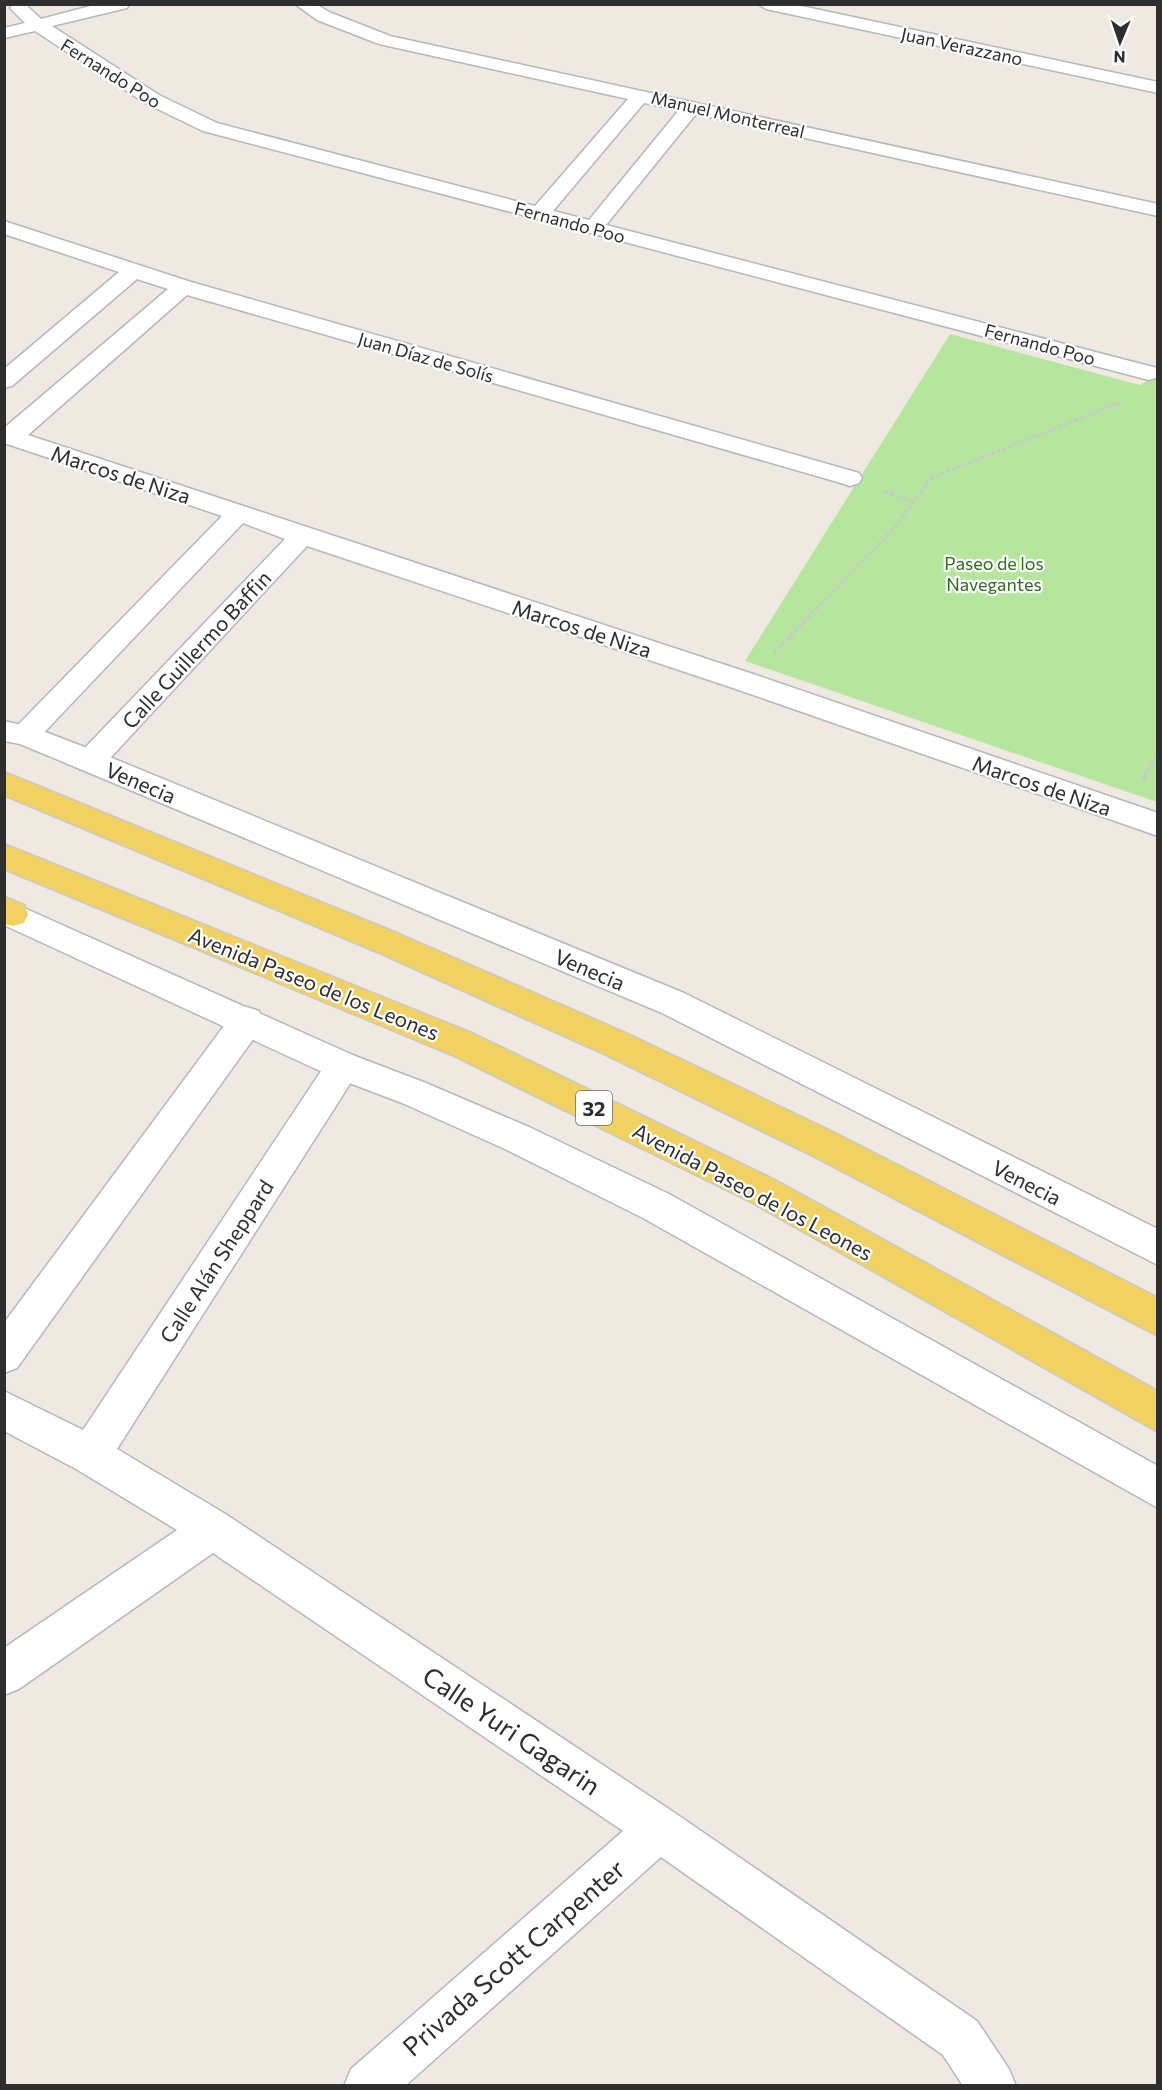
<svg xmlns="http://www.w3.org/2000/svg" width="1162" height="2090" font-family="Commissioner,sans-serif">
  <rect width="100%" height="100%" fill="#efe9e1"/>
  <polygon fill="#b6e59e" points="950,334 1140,385 1157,375 1157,802 745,661"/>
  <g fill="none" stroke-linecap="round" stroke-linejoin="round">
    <defs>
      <g id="minor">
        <path d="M13 4H25L41 19 98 4H129L127 8 52 26 159 95 217 123 535 206 628 99 379 44 317 20 295 4H316L329 12 390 36 1158 204V216L696 114 606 225 1157 368 1158 377 1149 380 1141 378 203 131 145 103 35 31 4 38V28L25 23 10 8ZM644 103 679 110 589 220 553 211Z"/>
        <polygon points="758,4 792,4 1158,82 1158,93 766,9"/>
        <polygon points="4,221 191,282 859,473 862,478 859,483 850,486 841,483 187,295 28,435 756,675 1158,813 1158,836 736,689 307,546 100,769 90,772 80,769 76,761 80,753 285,539 243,523 35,742 25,745 15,742 11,735 15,728 222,516 4,443 4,428 168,289 137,279 12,386 4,388 4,369 119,272 4,234"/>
        <polygon points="247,1007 259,1011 263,1021 259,1031 17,1368 4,1373 4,1323 235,1011"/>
        <polygon points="343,1052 355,1056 360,1066 355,1076 117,1449 227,1515 675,1813 977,2021 1009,2069 1016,2086 963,2086 943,2055 661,1857 405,2086 344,2086 351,2069 623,1831 213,1553 19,1689 4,1695 4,1648 177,1530 76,1469 4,1431 4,1391 83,1430 331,1056"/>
      </g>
      <g id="tertiary">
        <polygon points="4,721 35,728 100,753 684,993 1158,1229 1158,1265 662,1013 80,769 20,744 4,741"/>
        <polygon points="4,899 355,1056 426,1083 529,1127 669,1194 1158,1466 1158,1508 643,1218 505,1149 402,1103 331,1076 4,925"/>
      </g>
      <g id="primary">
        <polygon points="4,772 399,934 628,1034 833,1132 1158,1298 1158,1336 809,1154 604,1054 377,952 4,795"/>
        <polygon points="4,844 474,1034 775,1180 1158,1391 1158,1432 751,1202 450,1054 4,869"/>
        <polygon points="4,897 24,905 28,914 24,923 13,926 4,924"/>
      </g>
    </defs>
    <use href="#minor" stroke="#b4b7c1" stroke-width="3"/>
    <use href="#tertiary" stroke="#b4b7c1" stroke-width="3"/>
    <use href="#primary" stroke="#c9c9c9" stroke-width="3"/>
    <g stroke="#c9c9c9" stroke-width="3" stroke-dasharray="4 2" stroke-linecap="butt">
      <polyline points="885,491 915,503"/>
      <polyline points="774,653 896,526 931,478 1121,402"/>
      <polyline points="1144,775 1158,756"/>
    </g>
    <polyline stroke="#c9c9c9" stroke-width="4" stroke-dasharray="4.5 3" stroke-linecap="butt" points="1144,780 1145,773"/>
    <use href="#minor" fill="#fff" fill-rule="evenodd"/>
    <use href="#tertiary" fill="#fff" fill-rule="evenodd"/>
    <use href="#primary" fill="#f2d163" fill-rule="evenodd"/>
  </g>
  <g text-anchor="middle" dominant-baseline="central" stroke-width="4.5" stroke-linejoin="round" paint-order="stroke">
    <g font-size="18" fill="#2e2e2e" stroke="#fff">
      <text transform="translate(962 46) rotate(12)">Juan Verazzano</text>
      <text transform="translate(111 73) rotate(32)">Fernando Poo</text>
      <text transform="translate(728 114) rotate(13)">Manuel Monterreal</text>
      <text transform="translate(570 222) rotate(15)">Fernando Poo</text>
      <text transform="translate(1040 344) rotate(15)">Fernando Poo</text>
      <text transform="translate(426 357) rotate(16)">Juan Díaz de Solís</text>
    </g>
    <g font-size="18" fill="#2c6e1b" stroke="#fff">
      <text x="994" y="563">Paseo de los<tspan x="994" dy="21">Navegantes</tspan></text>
    </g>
    <rect fill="#fff" stroke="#6d6d6d" stroke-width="1.5" x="576" y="1091" width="36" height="34" rx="4.5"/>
    <g font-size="20" font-weight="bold" fill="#2e2e2e">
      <text x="594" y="1108">32</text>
    </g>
    <g font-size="21" fill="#2e2e2e" stroke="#fff">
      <text transform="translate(121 474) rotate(18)">Marcos de Niza</text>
      <text transform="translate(582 628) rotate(18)">Marcos de Niza</text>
      <text transform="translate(196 649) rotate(-47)">Calle Guillermo Baffin</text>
      <text transform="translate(141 782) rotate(23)">Venecia</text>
      <text transform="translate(1042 785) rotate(19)">Marcos de Niza</text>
      <text transform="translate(590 969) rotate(23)">Venecia</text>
      <text transform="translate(314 983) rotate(22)">Avenida Paseo de los Leones</text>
      <text transform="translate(1027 1182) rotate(27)">Venecia</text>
      <text transform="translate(753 1191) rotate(28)">Avenida Paseo de los Leones</text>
      <text transform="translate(216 1261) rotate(-57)">Calle Alán Sheppard</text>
    </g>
    <g font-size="26" fill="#2e2e2e" stroke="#fff">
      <text transform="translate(512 1730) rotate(34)">Calle Yuri Gagarin</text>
      <text transform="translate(513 1957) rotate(-41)">Privada Scott Carpenter</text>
    </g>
  </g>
  <rect width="1162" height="2090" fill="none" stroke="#2e2e2e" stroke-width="12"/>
  <g transform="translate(1120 42) rotate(182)" stroke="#ffffff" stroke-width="4.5" paint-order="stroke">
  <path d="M0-4.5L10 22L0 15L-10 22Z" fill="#2e2e2e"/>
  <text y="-9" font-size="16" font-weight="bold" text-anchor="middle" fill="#2e2e2e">N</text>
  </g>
</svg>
